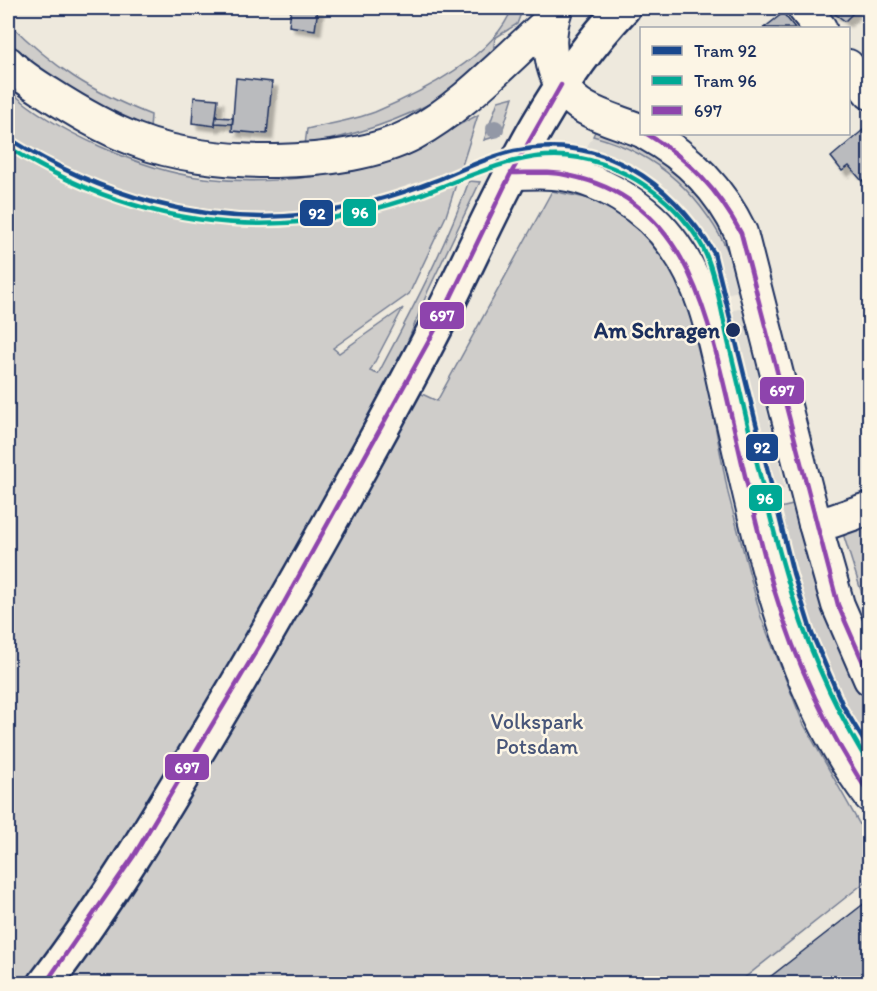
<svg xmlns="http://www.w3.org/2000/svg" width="877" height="991" font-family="Itim,sans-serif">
  <defs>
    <filter id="shadow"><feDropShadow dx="5.5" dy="5.5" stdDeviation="1.5" flood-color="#0004"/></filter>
  </defs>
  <rect width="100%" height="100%" fill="#eee9dd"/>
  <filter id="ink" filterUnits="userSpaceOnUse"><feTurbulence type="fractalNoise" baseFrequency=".0167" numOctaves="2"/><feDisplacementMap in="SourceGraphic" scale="12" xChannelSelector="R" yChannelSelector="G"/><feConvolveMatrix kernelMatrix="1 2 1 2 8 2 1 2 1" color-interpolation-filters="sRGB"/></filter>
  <g filter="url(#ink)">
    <g fill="#dedbd4">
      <polygon points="593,136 630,148 652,160 683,184 708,214 722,236 733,262 740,291 719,295 708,258 696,235 681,214 653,187 619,167 582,156"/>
      <polygon points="743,308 785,489 769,492 726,312"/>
    </g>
    <g fill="#cfcdca" stroke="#757e94" stroke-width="1.5">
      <path d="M512 8H523L517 24 495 38 492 61C475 73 458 88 440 98 398 122 352 136 305 145L307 129C329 124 354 120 375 112 420 93 495 56 512 8Z"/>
      <path d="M8 22C54 68 90 91 151 115L150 130 96 109 47 79 8 47Z"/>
      <path d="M8 89C52 130 143 171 204 178 252 184 306 180 353 169 398 158 438 136 478 115L446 216 409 294 333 348 339 353 403 308 370 371 378 374C411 312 445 248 469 181L480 182 428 291 392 380 437 401 552 191 591 199 614 210 638 228 679 279 700 346 728 493 761 617 803 723 869 841V879L738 983H8Z"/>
      <polygon points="513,97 501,135 484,140 498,101"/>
      <path d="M597 127 639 146 690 181 727 231 733 262C705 198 661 154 593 136Z"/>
      <path d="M582 156C658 173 700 222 719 295L709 298 576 168Z"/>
      <polygon points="802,503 869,701 869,778 823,696 762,512"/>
      <polygon points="869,514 869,616 840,524"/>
    </g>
    <g fill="#babbbe" stroke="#1b2f5e" stroke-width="1.5" filter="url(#shadow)">
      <polygon points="291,8 318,8 315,30 289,26"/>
      <polygon points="827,8 852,8 855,11 845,21"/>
      <polygon points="783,13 795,28 763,28 765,27"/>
      <polygon points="236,78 272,82 267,134 232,131"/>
      <polygon points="194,97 218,99 215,126 192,123"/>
      <polygon points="216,117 233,118 232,124 215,123"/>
      <polygon points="870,124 870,175 862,181 849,166 842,171 831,157"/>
      <polygon points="870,899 870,971 853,984 761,984"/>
    </g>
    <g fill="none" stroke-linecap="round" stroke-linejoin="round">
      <defs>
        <g id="minor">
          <polyline points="804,8 820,28"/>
          <path d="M556 9C544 44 550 88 585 108 602 118 623 123 642 131"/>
          <path d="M8 63C19 75 34 84 48 93 76 111 104 128 136 140 206 168 346 170 413 134 466 105 508 57 553 18"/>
          <polyline points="848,66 870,93"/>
          <path d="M647 134C689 157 720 189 741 233L815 524 838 605 870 679"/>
          <path d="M512 173C526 173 540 172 553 173 599 176 648 208 674 245 709 293 716 354 730 411 761 542 787 686 870 796"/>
          <polyline points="815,524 833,521 870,508"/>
        </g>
        <path id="major" d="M45 984C108 901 160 814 213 725 287 601 358 474 426 346 487 231 532 104 623 8"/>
      </defs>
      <use href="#minor" stroke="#1b2f5e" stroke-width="36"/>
      <use href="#major" stroke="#1b2f5e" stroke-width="38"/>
      <use href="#minor" stroke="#fcf5e5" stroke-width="32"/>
      <use href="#major" stroke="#fcf5e5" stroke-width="33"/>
      <defs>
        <g id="bus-1">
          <path d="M647 134C689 159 718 190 741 233L838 605 870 678"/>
          <path d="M512 173C532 173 551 171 571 176 680 199 704 300 726 393 739 449 751 505 766 561 788 645 821 722 870 795"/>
          <polyline points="45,984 133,857 270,628 435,330 510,175 561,85"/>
        </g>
      </defs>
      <use href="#bus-1" stroke="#fcf5e5" stroke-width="9"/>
      <use href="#bus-1" stroke="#8e44ad" stroke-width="4.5"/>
      <defs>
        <path id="tram-1" d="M8 138C99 195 202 227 310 214 354 208 396 196 437 180 462 170 487 157 514 151 602 133 670 181 714 253L793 573 812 634 843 706 870 751"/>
        <path id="tram-2" d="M8 147C99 204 201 233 310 221 346 217 382 208 417 196 503 164 562 128 649 188 672 204 697 231 707 257 718 284 722 316 729 345 748 422 764 501 787 578 805 641 830 699 864 756"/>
      </defs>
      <use href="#tram-1" stroke="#fcf5e5" stroke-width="9"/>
      <use href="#tram-2" stroke="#fcf5e5" stroke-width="9"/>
      <use href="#tram-1" stroke="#19488e" stroke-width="4.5"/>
      <use href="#tram-2" stroke="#00a995" stroke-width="4.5"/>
    </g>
    <circle fill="#9398a6" cx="495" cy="129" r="9"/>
  </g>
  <circle fill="#1b2f5e" stroke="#fcf5e5" stroke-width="2" cx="733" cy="330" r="8"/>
  <g text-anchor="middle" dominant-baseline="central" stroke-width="5" stroke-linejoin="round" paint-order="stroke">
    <g font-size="22" font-weight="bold" fill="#1b2f5e" stroke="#fcf5e5" text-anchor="end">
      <text x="720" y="330">Am Schragen</text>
    </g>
    <g font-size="22" fill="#485679" stroke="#fcf5e5">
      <text x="537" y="721">Volkspark<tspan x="537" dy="25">Potsdam</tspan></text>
    </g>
  </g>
  <g stroke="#fcf5e5" stroke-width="2">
    <rect x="342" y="198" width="35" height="29" rx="6" fill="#00a995"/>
    <rect x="299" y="199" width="35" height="28" rx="6" fill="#19488e"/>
    <rect x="419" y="301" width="46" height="29" rx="6" fill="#8e44ad"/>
    <rect x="759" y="376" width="46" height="29" rx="6" fill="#8e44ad"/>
    <rect x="745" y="433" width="34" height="29" rx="6" fill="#19488e"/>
    <rect x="748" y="484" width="35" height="28" rx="6" fill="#00a995"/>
    <rect x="164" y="753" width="46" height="28" rx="6" fill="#8e44ad"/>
  </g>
  <g font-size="16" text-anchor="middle" font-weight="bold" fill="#fff">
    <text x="360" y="218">96</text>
    <text x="317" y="219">92</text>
    <text x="442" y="321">697</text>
    <text x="782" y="396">697</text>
    <text x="762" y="453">92</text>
    <text x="765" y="504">96</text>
    <text x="187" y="773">697</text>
  </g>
  <rect width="877" height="991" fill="none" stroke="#fcf5e5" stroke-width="30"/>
  <rect x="15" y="15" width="847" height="961" fill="none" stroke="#1b2f5e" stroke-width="2" filter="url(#ink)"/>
  <rect x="640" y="27" width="210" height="108" fill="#fcf5e5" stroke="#a2a6af" stroke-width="1.5"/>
  <rect x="652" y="46" width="30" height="9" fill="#19488e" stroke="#a2a6af" stroke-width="1.5"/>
  <text x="694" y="57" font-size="18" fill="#1b2f5e">Tram 92</text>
  <rect x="652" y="76" width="30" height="9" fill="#00a995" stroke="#a2a6af" stroke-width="1.5"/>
  <text x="694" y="87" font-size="18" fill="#1b2f5e">Tram 96</text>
  <rect x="652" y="106" width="30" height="9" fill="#8e44ad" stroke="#a2a6af" stroke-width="1.5"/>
  <text x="694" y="117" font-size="18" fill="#1b2f5e">697</text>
</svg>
